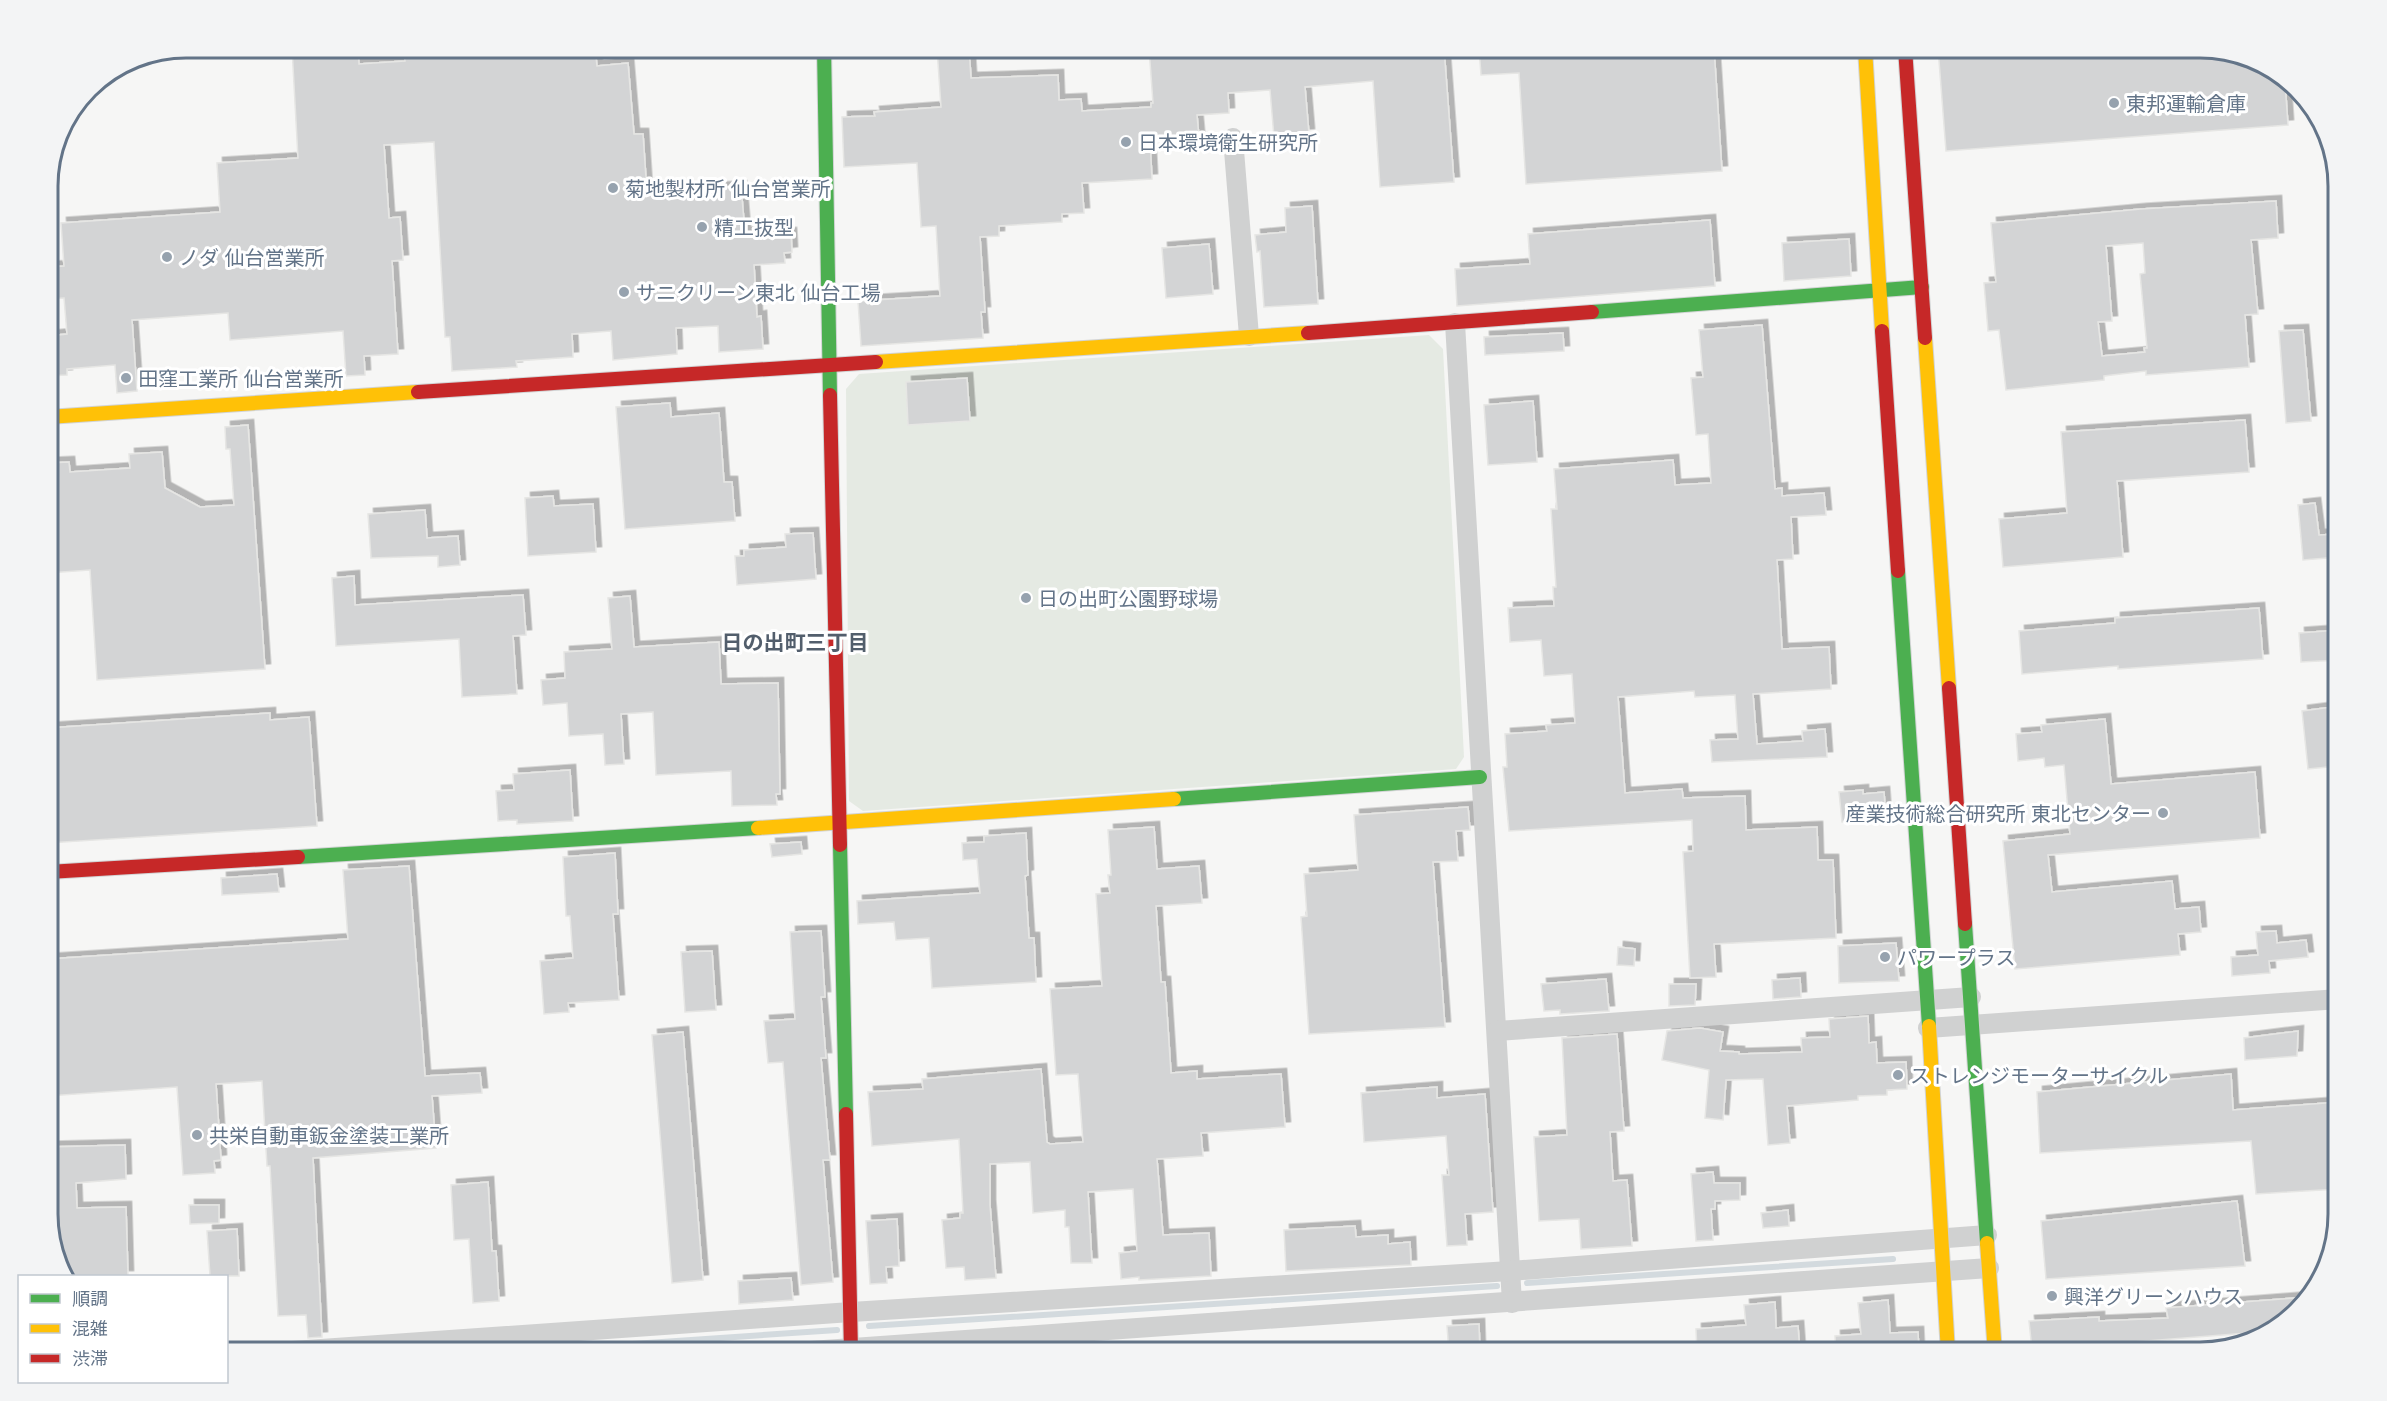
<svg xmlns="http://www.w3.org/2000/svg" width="2387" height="1401" font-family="Quicksand,'Noto Sans JP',sans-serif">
  <defs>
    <filter id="shadow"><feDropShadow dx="5.5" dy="-5.5" stdDeviation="0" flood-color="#0004"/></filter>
  </defs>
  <rect width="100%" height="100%" fill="#f6f6f5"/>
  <polygon fill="#e5eae3" points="1429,335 1443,349 1464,757 1456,769 863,811 849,801 846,389 859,374"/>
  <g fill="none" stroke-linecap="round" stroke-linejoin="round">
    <g stroke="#d3dade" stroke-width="6">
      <polyline points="1527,1283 1893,1259"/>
      <polyline points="869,1326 1497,1286"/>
      <polyline points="499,1353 837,1330"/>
    </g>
  </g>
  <g fill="#d3d4d5" stroke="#e6e6e4" stroke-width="1.5" fill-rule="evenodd" filter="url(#shadow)">
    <polygon points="292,48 358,48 359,64 405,61 404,48 595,48 597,66 628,63 634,134 643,134 647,193 741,186 745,233 763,231 763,235 791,233 792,252 784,253 785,263 754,265 757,317 761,316 763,349 719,352 718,326 676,328 677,354 613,360 611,331 572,334 573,357 516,361 517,367 452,371 450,337 445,337 434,142 384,145 389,218 400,217 403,260 392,261 398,354 364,356 365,375 346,376 343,331 230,340 228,313 132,320 137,391 117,393 115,365 67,369 67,375 48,376 48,336 67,334 64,298 48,299 48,267 64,266 61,223 220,212 217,163 298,158"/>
    <polygon points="937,48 969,48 971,78 1058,75 1059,100 1081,99 1082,111 1151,107 1151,103 1153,103 1149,48 1444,48 1454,182 1380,187 1373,81 1305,87 1309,134 1274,137 1270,90 1228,93 1229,113 1197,115 1199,137 1150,141 1152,179 1082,183 1084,213 1062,214 1062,222 999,226 999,236 980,237 985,312 981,312 983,338 861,346 858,301 940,296 936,226 921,227 917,163 844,167 842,117 875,116 874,112 941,107"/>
    <polygon points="1479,48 1714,48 1722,171 1526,184 1519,73 1481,75"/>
    <polygon points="1938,48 2200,48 2270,67 2285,82 2288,125 1946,151"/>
    <path d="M2276 201 2278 238 2251 240 2258 314 2245 315 2249 367 2146 375V371L2104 376V380L2006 390 1999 330 1988 331 1984 283 1996 282 1991 223 2141 209ZM2143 243 2145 273 2140 274 2147 348H2144L2145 352 2102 356 2098 322 2112 321 2106 246Z"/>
    <polygon points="1312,206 1318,304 1264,307 1260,251 1257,252 1255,235 1286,232 1285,208"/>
    <polygon points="1710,220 1715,286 1457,306 1455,269 1530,264 1528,234"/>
    <polygon points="1849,239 1851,276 1784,281 1782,243"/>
    <polygon points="1209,244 1213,294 1166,298 1162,248"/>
    <polygon points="1762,325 1775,489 1782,488 1782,496 1824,493 1826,515 1791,517 1793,559 1777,560 1782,649 1829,647 1831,689 1753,694 1757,744 1803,741 1802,731 1825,729 1827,757 1712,762 1710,740 1738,739 1735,695 1695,697 1694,691 1618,697 1625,793 1682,789 1683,798 1745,796 1746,830 1817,827 1818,860 1833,860 1836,938 1714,944 1716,977 1690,978 1683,852 1693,851 1692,820 1509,831 1503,767 1507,767 1505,734 1547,731 1546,725 1575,723 1572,674 1544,676 1541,640 1510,642 1508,608 1554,606 1553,587 1556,587 1551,509 1557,509 1554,469 1673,460 1675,485 1711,483 1708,434 1696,435 1691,378 1703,377 1699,330"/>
    <polygon points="2303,330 2311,421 2286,423 2279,331"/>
    <polygon points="1563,333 1564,351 1485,355 1484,337"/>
    <polygon points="967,378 970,421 908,425 906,382"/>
    <polygon points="1533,401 1537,462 1488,465 1484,405"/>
    <polygon points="670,403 671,417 719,413 724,482 732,482 735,521 625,529 616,407"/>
    <polygon points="2245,420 2249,472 2117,481 2123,557 2003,567 1999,519 2067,513 2061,432"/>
    <polygon points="248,425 265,669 97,680 90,570 48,573 48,529 55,529 49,463 69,462 70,472 130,468 129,454 162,452 165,488 200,507 234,505 230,449 226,449 225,427"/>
    <polygon points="553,496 554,506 593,504 596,552 528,556 525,498"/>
    <polygon points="2315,503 2319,535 2339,534 2339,557 2303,560 2298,505"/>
    <polygon points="425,510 427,538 458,536 460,565 438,567 438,556 371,558 368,514"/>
    <polygon points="813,533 816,579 737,585 735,556 744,556 744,550 786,547 785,534"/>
    <polygon points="354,576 355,605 523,595 526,635 513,636 517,694 462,697 459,639 336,646 332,578"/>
    <polygon points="630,596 634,647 719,642 721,684 778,683 780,794 776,794 777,805 732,806 731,771 656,775 653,712 621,714 624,764 605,765 603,734 569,736 567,703 543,705 541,680 565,678 564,652 612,649 608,598"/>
    <polygon points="2259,608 2263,659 2118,669 2118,666 2022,674 2019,631 2115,623 2115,618"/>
    <polygon points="2339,630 2339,660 2301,662 2299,633"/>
    <polygon points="2332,707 2338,766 2308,769 2302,711"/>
    <polygon points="270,713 270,720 309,717 317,826 48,843 48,728"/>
    <polygon points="2105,719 2111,784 2255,772 2260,838 2048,855 2052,892 2172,881 2175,909 2199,907 2201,932 2178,934 2180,955 2015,969 2003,841 2070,834 2064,765 2045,767 2044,758 2018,761 2016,734 2042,732 2041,725"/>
    <polygon points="570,770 573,821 517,824 517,820 498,821 496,791 514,790 513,774"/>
    <polygon points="1863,790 1863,794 1884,792 1886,819 1842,822 1839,792"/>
    <polygon points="1468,807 1470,830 1456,831 1458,861 1433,862 1445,1027 1309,1034 1301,917 1307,916 1304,874 1358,870 1354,815"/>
    <polygon points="1154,827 1157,869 1199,866 1202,903 1156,906 1161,982 1165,982 1171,1073 1197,1071 1197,1079 1281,1074 1285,1127 1201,1133 1203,1156 1157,1159 1163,1235 1209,1233 1211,1276 1139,1280 1139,1277 1121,1279 1119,1253 1137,1251 1133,1189 1088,1192 1092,1263 1071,1263 1069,1227 1065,1227 1065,1210 1033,1213 1030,1162 990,1164 990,1205 996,1278 965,1280 964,1267 946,1268 942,1220 960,1218 960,1213 963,1213 959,1139 872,1146 868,1092 923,1089 922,1079 1041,1069 1047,1142 1050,1144 1083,1142 1078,1074 1056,1075 1050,989 1102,986 1096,894 1110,893 1108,875 1111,875 1108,830"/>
    <polygon points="1026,833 1028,875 1025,876 1029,938 1034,938 1036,982 932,988 929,938 896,940 894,922 858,924 857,901 980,893 977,859 963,860 962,843 984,842 984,836"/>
    <polygon points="801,842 802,854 772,857 770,844"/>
    <polygon points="615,853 618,914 613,914 619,1000 568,1003 569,1012 544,1014 540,961 573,958 570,916 566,916 563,857"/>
    <polygon points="409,866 425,1076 480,1073 482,1093 432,1096 436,1148 313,1158 322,1337 308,1338 306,1315 278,1316 270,1166 267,1166 262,1081 216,1084 221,1160 214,1161 215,1173 183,1175 177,1087 48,1096 48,959 348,939 343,870"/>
    <polygon points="277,874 279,892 222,895 221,878"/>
    <polygon points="821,931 825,997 821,997 826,1058 821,1058 830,1160 823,1160 833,1282 801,1285 783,1062 768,1063 764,1021 795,1019 790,932"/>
    <polygon points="2276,931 2277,943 2306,940 2308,957 2269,961 2270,973 2232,976 2231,957 2258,955 2256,932"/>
    <polygon points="1896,943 1899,981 1839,983 1838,946"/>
    <polygon points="1618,947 1635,949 1634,966 1617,965"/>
    <polygon points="712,951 716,1010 685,1012 681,952"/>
    <polygon points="1800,978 1801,997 1773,999 1772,980"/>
    <polygon points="1606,979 1609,1011 1560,1014 1560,1010 1544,1011 1541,984"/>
    <polygon points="1669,984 1696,984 1695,1005 1669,1006"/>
    <polygon points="1868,1016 1869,1043 1876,1042 1877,1063 1906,1062 1907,1089 1887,1090 1887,1095 1858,1096 1858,1100 1787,1106 1790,1143 1768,1145 1763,1079 1726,1080 1723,1120 1705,1118 1709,1070 1662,1060 1667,1031 1700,1028 1723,1032 1720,1051 1739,1052 1739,1054 1802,1052 1801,1038 1830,1037 1829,1019"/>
    <polygon points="2298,1031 2297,1056 2245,1060 2244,1038"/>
    <polygon points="683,1032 703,1280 672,1283 652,1035"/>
    <polygon points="1617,1034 1624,1131 1610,1132 1613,1181 1627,1180 1632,1246 1581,1249 1579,1219 1539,1221 1534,1137 1567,1135 1562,1038"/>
    <polygon points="2231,1074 2233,1110 2339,1102 2339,1189 2256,1194 2251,1141 2040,1153 2037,1092"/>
    <polygon points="1437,1087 1437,1098 1485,1094 1493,1212 1465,1214 1467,1245 1447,1246 1442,1175 1449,1175 1446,1136 1364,1142 1361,1093"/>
    <polygon points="125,1145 126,1179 76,1183 77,1208 126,1207 128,1276 65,1276 48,1223 48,1147"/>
    <polygon points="1713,1172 1714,1183 1740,1183 1740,1200 1715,1201 1715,1209 1711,1209 1713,1240 1696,1241 1691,1174"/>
    <polygon points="488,1182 492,1251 496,1251 499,1301 473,1303 469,1239 454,1240 451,1185"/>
    <polygon points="2237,1201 2245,1266 2046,1279 2041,1221"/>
    <polygon points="189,1205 219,1205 219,1223 190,1224"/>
    <polygon points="1788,1210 1789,1226 1763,1228 1761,1213"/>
    <polygon points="897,1219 899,1266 886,1267 887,1283 870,1284 866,1221"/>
    <polygon points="1355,1226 1356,1237 1388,1235 1388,1244 1410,1242 1411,1265 1286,1271 1284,1230"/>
    <polygon points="237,1229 239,1276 210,1276 207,1231"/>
    <polygon points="791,1278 793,1300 739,1304 738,1281"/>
    <polygon points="2307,1297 2273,1331 2032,1350 2029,1321 2099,1317 2099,1321 2168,1318 2166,1308"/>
    <polygon points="1888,1300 1890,1333 1918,1332 1919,1353 1836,1353 1835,1336 1861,1334 1858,1303"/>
    <polygon points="1775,1302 1776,1328 1798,1326 1800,1353 1697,1353 1696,1329 1746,1325 1744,1305"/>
    <polygon points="1479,1324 1480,1353 1449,1353 1447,1326"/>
  </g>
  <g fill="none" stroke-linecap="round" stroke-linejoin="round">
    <defs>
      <g id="fast">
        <polyline points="824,48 830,395"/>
        <polyline points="1592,312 1922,287"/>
        <polyline points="1898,571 1929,1026"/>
        <polyline points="1174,799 1480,777"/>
        <polyline points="840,845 846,1114"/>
        <polyline points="298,857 758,828"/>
        <polyline points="1965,924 1987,1243"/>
      </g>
      <g id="slow">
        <polyline points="1865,48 1882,331"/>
        <polyline points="1925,338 1949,688"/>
        <polyline points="876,362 1308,333"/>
        <polyline points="48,417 418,392"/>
        <polyline points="758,828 1174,799"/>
        <polyline points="1929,1026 1948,1353"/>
        <polyline points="1987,1243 1995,1353"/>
      </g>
      <g id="jam">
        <polyline points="1905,48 1925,338"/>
        <polyline points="1882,331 1898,571"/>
        <polyline points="1308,333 1592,312"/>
        <polyline points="418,392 876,362"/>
        <polyline points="830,395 840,845"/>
        <polyline points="1949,688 1965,924"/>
        <polyline points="48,872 298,857"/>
        <polyline points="846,1114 851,1353"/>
      </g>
    </defs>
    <use href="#fast" stroke="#d2d4d5" stroke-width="16"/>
    <use href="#slow" stroke="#d2d4d5" stroke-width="16"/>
    <use href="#jam" stroke="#d2d4d5" stroke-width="16"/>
    <g stroke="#d0d1d1" stroke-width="20">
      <polyline points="1233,138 1249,336"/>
      <polyline points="1455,323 1512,1303"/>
      <polyline points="1928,1028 2339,999"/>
      <polyline points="1497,1031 1971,997"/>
      <polyline points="264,1353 851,1312 1510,1271 1987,1235"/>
      <polyline points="782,1353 1989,1268"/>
    </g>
    <use href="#fast" stroke="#4caf50" stroke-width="14"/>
    <use href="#slow" stroke="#ffc107" stroke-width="14"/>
    <use href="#jam" stroke="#c62828" stroke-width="14"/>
  </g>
  <g fill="#96a2ae" stroke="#fff" stroke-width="2">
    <circle cx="2114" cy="103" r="6"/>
    <circle cx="1126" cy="142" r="6"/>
    <circle cx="613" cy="188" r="6"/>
    <circle cx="702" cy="227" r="6"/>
    <circle cx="167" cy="257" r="6"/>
    <circle cx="624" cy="292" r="6"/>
    <circle cx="126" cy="378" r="6"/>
    <circle cx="1026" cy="598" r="6"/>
    <circle cx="2163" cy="813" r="6"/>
    <circle cx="1885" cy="957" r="6"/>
    <circle cx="1898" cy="1075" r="6"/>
    <circle cx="197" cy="1135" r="6"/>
    <circle cx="2052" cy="1296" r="6"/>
  </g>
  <g text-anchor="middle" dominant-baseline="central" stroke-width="6" stroke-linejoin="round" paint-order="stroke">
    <g font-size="20" fill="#637488" stroke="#fff" text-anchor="start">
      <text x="2126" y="103">東邦運輸倉庫</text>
      <text x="1138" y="142">日本環境衛生研究所</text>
      <text x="625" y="188">菊地製材所 仙台営業所</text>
      <text x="714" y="227">精工抜型</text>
      <text x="179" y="257">ノダ 仙台営業所</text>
      <text x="636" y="292">サニクリーン東北 仙台工場</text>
      <text x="138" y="378">田窪工業所 仙台営業所</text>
      <text x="1038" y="598">日の出町公園野球場</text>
      <text x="2151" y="813" text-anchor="end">産業技術総合研究所 東北センター</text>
      <text x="1897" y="957">パワープラス</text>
      <text x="1910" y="1075">ストレンジモーターサイクル</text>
      <text x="209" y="1135">共栄自動車鈑金塗装工業所</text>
      <text x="2064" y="1296">興洋グリーンハウス</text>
    </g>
    <g font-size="21" font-weight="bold" fill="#525e6c" stroke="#fff">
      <text x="795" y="642">日の出町三丁目</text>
    </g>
  </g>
  <path d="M0 0H2387V1401H0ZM186 58H2200A128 128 0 0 1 2328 186V1214A128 128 0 0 1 2200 1342H186A128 128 0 0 1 58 1214V186A128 128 0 0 1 186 58Z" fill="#f3f4f5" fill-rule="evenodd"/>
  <path fill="none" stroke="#637488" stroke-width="3" d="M186 58H2200A128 128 0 0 1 2328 186V1214A128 128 0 0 1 2200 1342H186A128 128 0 0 1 58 1214V186A128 128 0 0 1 186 58Z"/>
  <rect x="18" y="1275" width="210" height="108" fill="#ffffff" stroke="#c1c7cf" stroke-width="1.5"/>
  <rect x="30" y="1294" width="30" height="9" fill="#4caf50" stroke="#c1c7cf" stroke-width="1.5"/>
  <text x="72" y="1305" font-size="18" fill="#637488">順調</text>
  <rect x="30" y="1324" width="30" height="9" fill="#ffc107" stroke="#c1c7cf" stroke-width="1.5"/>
  <text x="72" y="1335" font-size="18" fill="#637488">混雑</text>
  <rect x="30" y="1354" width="30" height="9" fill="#c62828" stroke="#c1c7cf" stroke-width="1.5"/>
  <text x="72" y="1365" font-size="18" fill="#637488">渋滞</text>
</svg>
